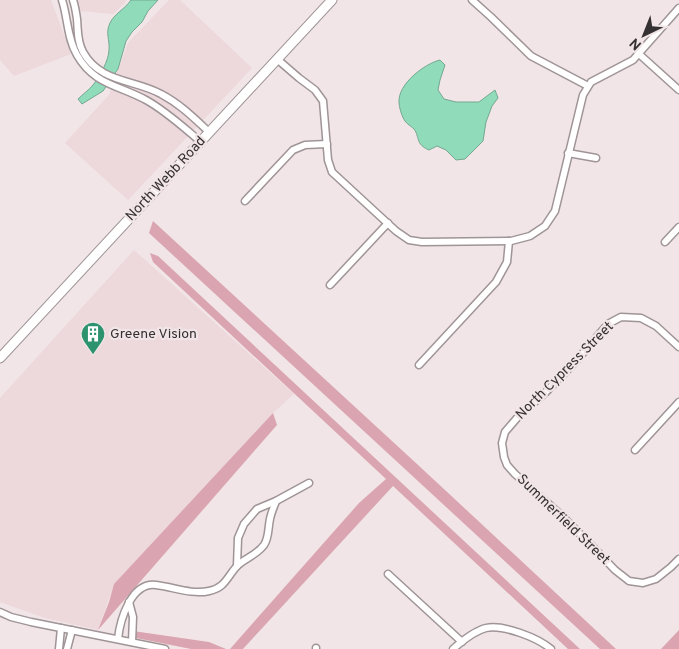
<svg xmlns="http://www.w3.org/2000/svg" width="679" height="649" font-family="Overpass,sans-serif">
  <rect width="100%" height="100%" fill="#f1e5e7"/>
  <g fill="#edd8dc">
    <polygon points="0,0 51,0 71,54 14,76 0,60"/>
    <polygon points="76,0 126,0 124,4 113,14 80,11"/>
    <polygon points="169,0 180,0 252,68 128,200 65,143 109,95 128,43"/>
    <polygon points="134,250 294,394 273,413 114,584 98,630 45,618 0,602 0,398"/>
  </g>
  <g fill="#daa5b0">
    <polygon points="153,221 417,464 616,649 600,649 149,233"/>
    <polygon points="150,253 158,256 580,649 568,649 393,486 243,649 230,649 359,503 386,479 153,262"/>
    <polygon points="273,413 277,425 98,630 109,602 114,584"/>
    <polygon points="679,630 679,649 661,649"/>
    <polygon points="133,631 209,642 226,649 191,649 136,638"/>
  </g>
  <g fill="#8fdbba" stroke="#74a891">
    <path d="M131 0H158L148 11 142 22 132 32 126 41 118 69 103 91 82 104 78 99C83 94 89 90 93 85 99 78 109 60 109 50 110 40 105 33 110 23 114 14 125 9 131 0Z"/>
    <path d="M440 60 445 65 440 80 438 90 444 99 456 102H479L495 90 498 98 492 106 486 122 483 141 465 159 456 160 446 150 437 146 429 150C415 144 420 137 414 129 411 126 407 124 405 121 402 117 399 107 399 102 398 84 424 64 440 60Z"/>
  </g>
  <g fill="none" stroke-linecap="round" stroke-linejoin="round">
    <defs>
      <g id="minor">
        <path d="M62 0C68 18 67 38 77 55 94 85 119 85 146 100 166 111 183 127 201 142"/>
        <path d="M73 0C75 6 76 12 77 19 78 30 77 41 83 52 100 83 134 79 161 94 180 104 194 118 209 132"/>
        <polyline points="472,0 491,17 531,56 588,86"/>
        <polyline points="639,54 679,90"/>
        <polyline points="277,59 299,78 315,90 323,101 328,160 332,172 396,231 409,240 422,242 511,241 530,236 545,226 555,211 583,95 591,82 633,60 679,8"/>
        <polyline points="568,153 596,158"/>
        <polyline points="245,201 293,150 305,145 327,144"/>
        <polyline points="665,242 679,227"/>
        <polyline points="330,285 388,223"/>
        <polyline points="679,347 656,326 641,318 621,317 608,324 576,361 545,393 517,418 505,432 502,443 504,457 507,465 515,474 561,515 592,546 615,570 629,581 643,583 656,579 671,567 679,559"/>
        <polyline points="419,365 496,282 507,262 509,241"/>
        <polyline points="635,450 679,402"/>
        <polyline points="237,566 238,538 244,524 257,509 276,501 309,483"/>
        <polyline points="388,574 462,642"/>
        <polyline points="129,602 133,617 132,642"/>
        <polyline points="0,612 11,617 31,622 165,649"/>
        <path d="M118 639C120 620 131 582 156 585 173 587 192 595 209 591 225 588 227 577 237 566 245 558 257 555 264 545 269 538 268 528 270 519 271 513 274 507 276 501"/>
        <polyline points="316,648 316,649"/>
        <polyline points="59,649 61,628"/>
        <polyline points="67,649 72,630"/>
        <path d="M453 649C462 641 474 631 486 628 503 624 538 638 551 649"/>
      </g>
      <polyline id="secondary" points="0,358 332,0"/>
    </defs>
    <use href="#minor" stroke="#9f9496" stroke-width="9"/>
    <use href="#secondary" stroke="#9f9496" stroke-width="11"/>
    <use href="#minor" stroke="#fff" stroke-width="6"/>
    <use href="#secondary" stroke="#fff" stroke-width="9"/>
  </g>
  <defs>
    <symbol id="building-pin" viewBox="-11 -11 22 30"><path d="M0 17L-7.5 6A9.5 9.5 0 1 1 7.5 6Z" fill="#2d936f" stroke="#f1e5e7"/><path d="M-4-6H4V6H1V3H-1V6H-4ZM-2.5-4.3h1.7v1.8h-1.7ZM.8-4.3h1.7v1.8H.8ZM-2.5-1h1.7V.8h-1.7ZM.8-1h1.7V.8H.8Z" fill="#fff"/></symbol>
  </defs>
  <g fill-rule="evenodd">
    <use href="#building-pin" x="79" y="320" width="28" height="38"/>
  </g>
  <g text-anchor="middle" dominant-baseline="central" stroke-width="4.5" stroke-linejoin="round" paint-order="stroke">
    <g font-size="14" fill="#353031" stroke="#f1e5e7">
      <text transform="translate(166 179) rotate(-47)">North Webb Road</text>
      <text transform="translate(565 371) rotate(-45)">North Cypress Street</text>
      <text transform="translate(563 520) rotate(44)">Summerfield Street</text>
    </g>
    <g font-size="14" fill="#353031" stroke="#f1e5e7" text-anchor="start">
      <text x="110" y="334">Greene Vision</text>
    </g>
  </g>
  <g transform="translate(644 35) rotate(223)" stroke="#f1e5e7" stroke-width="4" paint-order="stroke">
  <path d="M0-4L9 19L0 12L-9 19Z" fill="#353031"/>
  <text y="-8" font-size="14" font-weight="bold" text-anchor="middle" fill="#353031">N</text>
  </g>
</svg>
